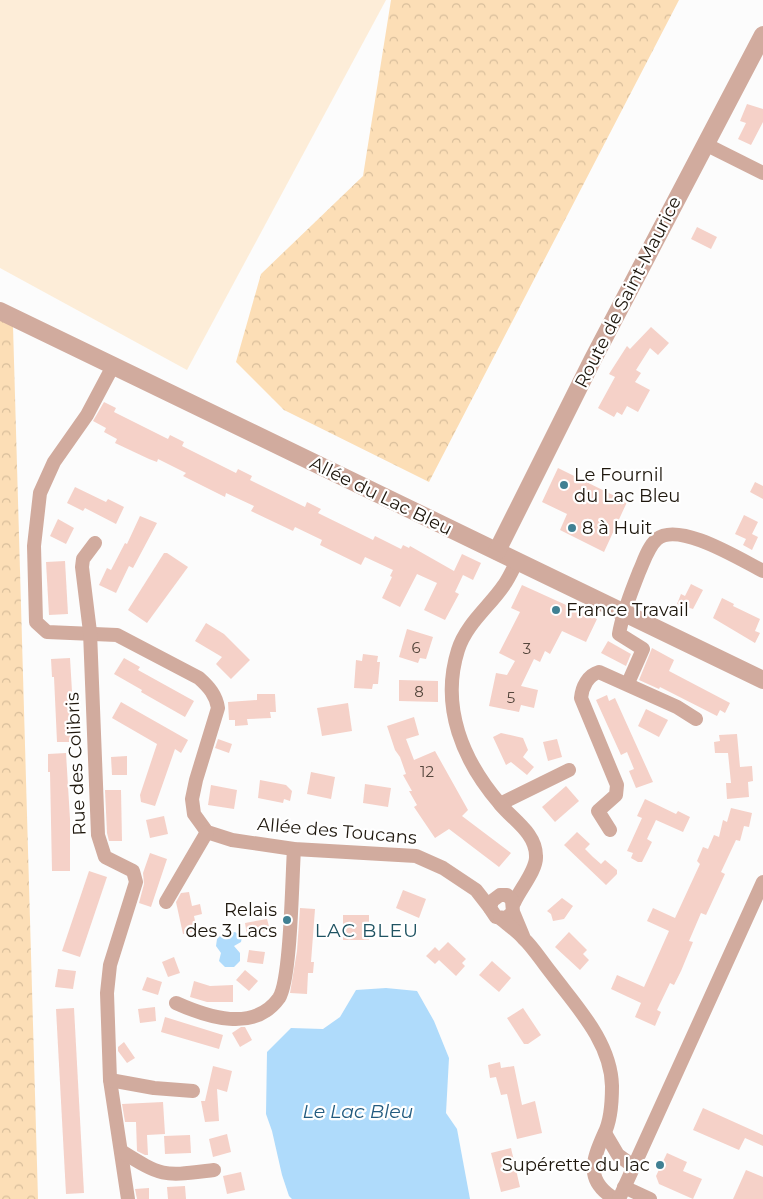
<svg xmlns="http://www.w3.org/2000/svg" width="763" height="1199" font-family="Montserrat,sans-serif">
  <defs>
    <pattern id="forest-crowns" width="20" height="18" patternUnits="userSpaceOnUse" patternTransform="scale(1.25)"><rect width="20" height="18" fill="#fcdeb6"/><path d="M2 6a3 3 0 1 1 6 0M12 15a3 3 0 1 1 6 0" fill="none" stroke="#d8be9b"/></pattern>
  </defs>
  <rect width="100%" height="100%" fill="#fcfcfc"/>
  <polygon fill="#fdedd8" points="0,0 386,0 187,370 0,268"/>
  <g fill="url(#forest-crowns)">
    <polygon points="391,0 679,0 429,482 284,410 236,362 261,274 363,176"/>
    <polygon points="0,318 13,326 38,1199 0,1199"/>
  </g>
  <g fill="#afdbfb">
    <polygon points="235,932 242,937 241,942 234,946 240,953 240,961 234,967 225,967 219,961 221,953 216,946 217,939 221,935"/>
    <polygon points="386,988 417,991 434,1021 449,1058 446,1113 457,1129 470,1199 292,1199 289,1196 282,1175 272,1131 266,1114 267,1052 291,1028 323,1029 340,1017 356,990"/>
  </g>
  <g fill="#f5d1c8">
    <polygon points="747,104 763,109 763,122 751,145 738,139 746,123 740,121"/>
    <polygon points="697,227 717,237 711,249 691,239"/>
    <polygon points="651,327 669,343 658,355 650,348 636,370 641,373 635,382 650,390 638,412 627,406 622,415 617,412 614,417 598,408 615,377 609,374 627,346 630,349"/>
    <polygon points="104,402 116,408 114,412 168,439 170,435 184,442 182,446 236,473 238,469 252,476 250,480 305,507 307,502 321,509 318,513 373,540 375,536 401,549 403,545 409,548 410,546 454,571 462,554 481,563 473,580 463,575 455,592 459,594 445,620 424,610 437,583 417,574 400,607 382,598 392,577 390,576 393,570 365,557 361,565 320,545 322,540 295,527 293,531 251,511 254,506 226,493 225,497 183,476 186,473 158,459 157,462 149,459 115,443 117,439 104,432 106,428 93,421"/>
    <polygon points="558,468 627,502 604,552 560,530 567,514 542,502"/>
    <polygon points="755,482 763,486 763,499 750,492"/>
    <polygon points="75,487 106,502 108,499 124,507 116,524 85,508 83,511 67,503"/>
    <polygon points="744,515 758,522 752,534 758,537 752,550 743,545 746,539 735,534"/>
    <polygon points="140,516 157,523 133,568 129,566 116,593 99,585 107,568 111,570 125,543 127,544"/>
    <polygon points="58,519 74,528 66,544 50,536"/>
    <polygon points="164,553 167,553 188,567 147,623 128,610"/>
    <polygon points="65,561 68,614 49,615 46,562"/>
    <polygon points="691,584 703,590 693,609 677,604 681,594 685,596"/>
    <polygon points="522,585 597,619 586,642 562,631 550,654 545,651 540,662 534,659 521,686 538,690 534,708 521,705 519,712 489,706 496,673 507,675 515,661 499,653 520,612 511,608"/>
    <polygon points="722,598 734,604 733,606 760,619 755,631 760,633 755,643 713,618"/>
    <polygon points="206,623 224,634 250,660 231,679 216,664 222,657 195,641"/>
    <polygon points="407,629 433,637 426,659 420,658 418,663 399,657"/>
    <polygon points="608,641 631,654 626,666 601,653"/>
    <polygon points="652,648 674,660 669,671 730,703 725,713 720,710 717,716 660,687 659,689 639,680"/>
    <polygon points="363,654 378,656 377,662 380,662 378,684 373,684 372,689 354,688 356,660 362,661"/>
    <polygon points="70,658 75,742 57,742 54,677 52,677 51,659"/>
    <polygon points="124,658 140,667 138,670 194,701 185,717 141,692 142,690 114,674"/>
    <polygon points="399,680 438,681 438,702 399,701"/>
    <polygon points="257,694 275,694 276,712 270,712 271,718 247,719 248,725 235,726 235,720 229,720 228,702 257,700"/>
    <polygon points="607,695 609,701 615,698 653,782 636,788 629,771 634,769 627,752 621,755 596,700"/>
    <polygon points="121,702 188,740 181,753 175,749 155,806 141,802 140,795 157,744 112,718"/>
    <polygon points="348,703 352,731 322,736 317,708"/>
    <polygon points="646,709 668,720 659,737 638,726"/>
    <polygon points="414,717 419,735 406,739 414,760 435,751 468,810 462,816 511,853 499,867 449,829 435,838 414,807 417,805 409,791 412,791 403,775 406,774 400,757 395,750 387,726"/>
    <polygon points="501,733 523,738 528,750 523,757 534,767 527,775 511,762 506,765 493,737"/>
    <polygon points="737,734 740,767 752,766 753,781 748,782 749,797 727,799 726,783 731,783 728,753 715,753 714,742 720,741 719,735"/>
    <polygon points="218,739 232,744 229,753 215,748"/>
    <polygon points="557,739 562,757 548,761 543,742"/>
    <polygon points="66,753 70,819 70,871 52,871 50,772 48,772 48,754"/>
    <polygon points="127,756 127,775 112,775 111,757"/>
    <polygon points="311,772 335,777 331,799 307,794"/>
    <polygon points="260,780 286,785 292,791 290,801 284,799 283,803 258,798"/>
    <polygon points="365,784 391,788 388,807 363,803"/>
    <polygon points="211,785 237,790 234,809 208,805"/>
    <polygon points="566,786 579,801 555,822 542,807"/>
    <polygon points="105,790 121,790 122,841 109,841 107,833"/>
    <polygon points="645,799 676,814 678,811 690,817 683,832 656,820 647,839 652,842 642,862 638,862 631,858 633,853 627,851 642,818 637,816"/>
    <polygon points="731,808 752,813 749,827 744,826 740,841 736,840 721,872 725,874 706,915 701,913 689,941 693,942 681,971 674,985 670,983 657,1010 661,1012 655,1026 635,1017 641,1003 611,989 617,975 644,987 669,931 647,921 653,908 675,918 700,864 697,861 703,847 708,849 714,835 719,837 723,820 727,822"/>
    <polygon points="164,816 168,834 150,838 146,820"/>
    <polygon points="577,832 590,844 585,849 593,857 601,864 605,860 617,870 617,874 606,885 564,845"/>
    <polygon points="150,853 167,859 151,907 139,903 144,884 143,873"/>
    <polygon points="89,871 107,877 80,957 62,951"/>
    <polygon points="403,890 426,899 419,918 396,908"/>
    <polygon points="189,892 192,906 200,904 202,914 194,916 197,931 183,934 176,902 181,893"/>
    <polygon points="562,898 573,906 564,919 553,921 551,914 547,911"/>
    <polygon points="300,908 315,909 311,962 314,962 313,973 308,973 307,994 290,993 297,951"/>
    <rect x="343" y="915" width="26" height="25"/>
    <polygon points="267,919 270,930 247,935 245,923"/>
    <polygon points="569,932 587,950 583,954 589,960 580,970 555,947"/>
    <polygon points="448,942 466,959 462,963 465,966 456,976 439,960 435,964 426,956 435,947 439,951"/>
    <polygon points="249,950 265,952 263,964 247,962"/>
    <polygon points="174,957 180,973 168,977 162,962"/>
    <polygon points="492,961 511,978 499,992 479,975"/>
    <polygon points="58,969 76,971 73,989 55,987"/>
    <polygon points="245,970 258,981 249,991 236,980"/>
    <polygon points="147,977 162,982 158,995 142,990"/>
    <polygon points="194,981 210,986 233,985 233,1002 207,1002 190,997"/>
    <polygon points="155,1007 156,1021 140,1023 138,1009"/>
    <polygon points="74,1008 84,1193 66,1194 56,1009"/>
    <polygon points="523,1008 541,1035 528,1044 524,1044 507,1018"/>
    <polygon points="165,1017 223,1035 219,1049 161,1032"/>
    <polygon points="241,1027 245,1027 252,1040 240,1047 232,1033"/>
    <polygon points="124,1042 135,1058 127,1063 118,1051 118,1047"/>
    <polygon points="500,1062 501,1068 514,1066 522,1105 535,1101 542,1133 517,1139 507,1094 501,1095 496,1077 490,1078 488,1065"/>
    <polygon points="213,1066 232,1071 227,1092 217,1089 219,1121 205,1122 201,1101 205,1101"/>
    <polygon points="163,1102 165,1134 147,1135 148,1155 145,1155 137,1151 136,1122 125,1122 122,1104"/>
    <polygon points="703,1108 763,1135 763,1146 745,1138 739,1150 693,1130"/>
    <polygon points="227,1134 231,1152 213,1157 209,1139"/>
    <polygon points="190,1135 191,1153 165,1154 164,1136"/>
    <polygon points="511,1148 520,1187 501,1192 491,1153"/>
    <polygon points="667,1153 687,1162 683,1171 702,1179 693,1199 659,1184 656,1176"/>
    <polygon points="746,1170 763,1177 763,1199 733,1199"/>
    <polygon points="241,1172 245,1190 227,1194 223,1176"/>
    <polygon points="185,1186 186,1199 168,1199 167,1187"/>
    <polygon points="149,1188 149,1199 137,1199 135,1189"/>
  </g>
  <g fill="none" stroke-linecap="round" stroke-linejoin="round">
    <g stroke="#d1ab9e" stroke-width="14">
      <polyline points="705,144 763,173"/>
      <path d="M113 366 87 415 54 462 40 493 34 546 36 622 47 632 117 635 199 678C209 687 216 695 218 708L196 780 192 799 194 814 207 832 232 840 294 849 416 856 443 868 476 890 490 908"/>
      <polyline points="95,543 83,559 82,567 90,632 98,835 105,857 133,871 136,882 110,965 107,993 110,1080 128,1199"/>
      <path d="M628 683 643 649 619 634C623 611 631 593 639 572 644 561 648 547 657 539 679 521 741 560 763 571"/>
      <polyline points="500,804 569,770"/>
      <path d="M610 830 598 811 616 795 617 785 581 698C582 687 588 675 599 672L677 707 696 719"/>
      <polyline points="166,902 207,832"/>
      <path d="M514 903C520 889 537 870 536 856 536 833 513 820 500 804 463 761 440 707 458 650 466 624 490 606 504 585 509 578 513 569 517 561"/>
      <polyline points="513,912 506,918 496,917 490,908 492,901 500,895 507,895 512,900 513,912 523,936"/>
      <path d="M500 918C508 925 517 931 523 938 534 948 542 962 552 974 576 1006 611 1042 612 1086 612 1101 611 1121 604 1134 592 1161 585 1181 615 1199"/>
      <path d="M176 1003C207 1017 254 1033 279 998 291 980 292 877 294 849"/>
      <polyline points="110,1080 154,1088 193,1091"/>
      <polyline points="605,1133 618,1155 633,1166"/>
      <path d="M121 1151C164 1178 164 1176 214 1170"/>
      <polyline points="624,1187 650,1199"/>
      <polyline points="619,1199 763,882"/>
    </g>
    <g stroke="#d1ab9e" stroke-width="18">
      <polyline points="0,311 763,680"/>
      <polyline points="497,551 593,359 763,35"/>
    </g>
  </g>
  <g fill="#408093" stroke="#fff" stroke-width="2">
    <circle cx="564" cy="485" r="5"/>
    <circle cx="572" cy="528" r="5"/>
    <circle cx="556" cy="610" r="5"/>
    <circle cx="287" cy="920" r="5"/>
    <circle cx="660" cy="1165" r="5"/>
  </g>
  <g text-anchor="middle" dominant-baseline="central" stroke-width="4.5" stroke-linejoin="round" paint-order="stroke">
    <g font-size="15" fill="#54463c">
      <text x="416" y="647">6</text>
      <text x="527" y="648">3</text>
      <text x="419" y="691">8</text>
      <text x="511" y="697">5</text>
      <text x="427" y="771">12</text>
    </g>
    <g font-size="18" fill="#1e170d" stroke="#fff">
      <text transform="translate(628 292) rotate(-63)">Route de Saint-Maurice</text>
      <text transform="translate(381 496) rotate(26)">Allée du Lac Bleu</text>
      <text transform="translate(76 764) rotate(-93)">Rue des Colibris</text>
      <text transform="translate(337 831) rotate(5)">Allée des Toucans</text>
    </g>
    <g font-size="18" fill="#1e170d" stroke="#fff" text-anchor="start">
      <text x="574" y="475">Le Fournil<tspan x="574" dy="21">du Lac Bleu</tspan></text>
      <text x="582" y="528">8 à Huit</text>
      <text x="566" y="610">France Travail</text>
      <text x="277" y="910" text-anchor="end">Relais<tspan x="277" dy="21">des 3 Lacs</tspan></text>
      <text x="650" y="1165" text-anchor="end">Supérette du lac</text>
    </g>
    <g font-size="19" letter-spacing="1" fill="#1f5362" stroke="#fff">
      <text x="367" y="930">LAC BLEU</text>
    </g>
    <g font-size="19" font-style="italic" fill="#235b7f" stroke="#fff">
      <text x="358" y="1111">Le Lac Bleu</text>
    </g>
  </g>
</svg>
